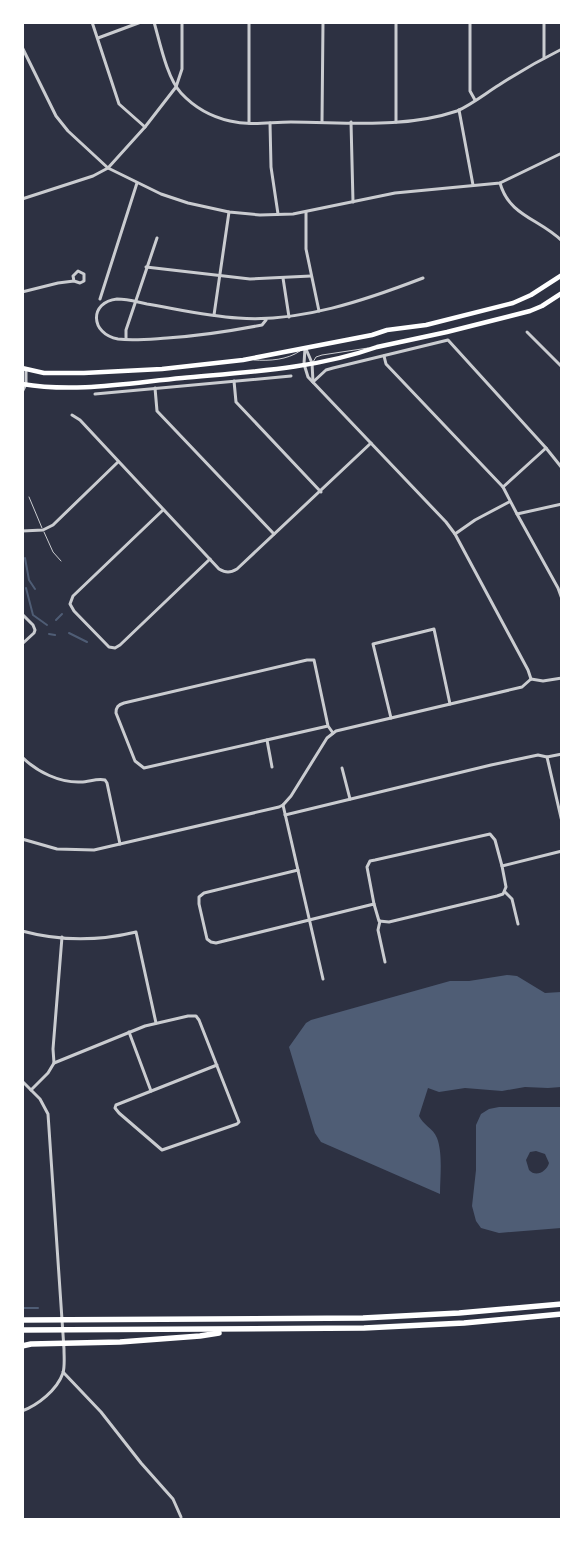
<svg xmlns="http://www.w3.org/2000/svg" width="584" height="1542" font-family="'Titillium Web',sans-serif">
  <rect width="100%" height="100%" fill="#2d3142"/>
  <g fill="#4f5d75" fill-rule="evenodd">
    <path d="M507 975 517 976 545 993 561 992V1087L548 1088 525 1087 502 1091 465 1088 439 1092 428 1088 419 1116C423 1125 433 1128 437 1138 443 1154 440 1177 440 1194L321 1142 315 1133 289 1047 306 1023 311 1020 450 981H469Z"/>
    <path d="M499 1107H561V1228L499 1233 481 1228 476 1221 472 1206 476 1170V1125L481 1114 489 1109ZM536 1151 545 1154 549 1163C547 1171 536 1178 529 1170L526 1160 530 1152Z"/>
  </g>
  <g fill="none" stroke-linecap="round" stroke-linejoin="round">
    <g stroke="#4f5d75" stroke-width="2">
      <polyline points="25,558 29,580 35,589"/>
      <polyline points="26,588 33,615 47,625"/>
      <polyline points="56,620 62,614"/>
      <polyline points="69,633 87,642"/>
      <polyline points="49,634 55,635"/>
      <polyline points="22,1308 38,1308"/>
    </g>
    <g stroke="#caccd0" stroke-width="1">
      <path d="M254 360C270 361 287 360 300 351"/>
      <polyline points="313,362 316,357 322,355 368,348"/>
      <polyline points="29,497 42,528"/>
      <polyline points="44,532 53,552 61,561"/>
    </g>
    <g stroke="#caccd0" stroke-width="3">
      <polyline points="92,22 119,104 145,127"/>
      <path d="M154 22C160 43 167 78 181 93 194 107 212 117 230 121 250 126 270 122 291 122 345 122 404 129 457 111 471 105 486 93 499 85 519 72 540 60 562 49"/>
      <polyline points="249,22 249,123"/>
      <polyline points="396,22 396,122"/>
      <polyline points="470,22 470,91 475,100"/>
      <polyline points="544,22 544,58"/>
      <polyline points="98,38 141,22"/>
      <polyline points="22,47 56,116 68,131 108,168 161,194 188,203 229,212 260,215 293,214 395,193 500,183 562,153"/>
      <polyline points="459,110 473,185"/>
      <polyline points="322,122 323,22"/>
      <polyline points="351,122 353,202"/>
      <polyline points="270,123 271,167 278,214"/>
      <path d="M500 183C509 216 540 219 562 241"/>
      <polyline points="22,199 93,176 108,168 145,127 176,87 182,69 182,22"/>
      <polyline points="306,212 306,249 319,311"/>
      <polyline points="146,267 250,279 311,276"/>
      <polyline points="283,278 289,317"/>
      <polyline points="22,292 58,283 74,281 80,283 84,281 84,274 78,271 73,276 74,281"/>
      <polyline points="100,299 137,183"/>
      <polyline points="214,315 229,212"/>
      <path d="M266 320 262 325C231 331 199 336 167 338 151 339 134 341 118 339 90 334 89 302 117 299 128 299 137 302 147 304 177 309 208 316 238 318 299 323 366 300 423 278"/>
      <polyline points="527,332 562,367"/>
      <polyline points="126,339 126,330 157,238"/>
      <polyline points="305,348 304,364 308,377 446,522 455,534 528,670 531,679"/>
      <polyline points="306,349 312,363 313,382"/>
      <polyline points="384,356 386,364 503,487 517,514 562,504"/>
      <polyline points="234,381 236,402 321,492"/>
      <polyline points="313,382 326,370 333,368 448,340 546,448"/>
      <polyline points="155,388 157,411 274,534"/>
      <polyline points="22,392 26,384 26,369"/>
      <polyline points="95,394 291,376"/>
      <path d="M72 415 80 420 219 569C226 573 230 573 237 569L371 443"/>
      <polyline points="503,487 546,448 562,468"/>
      <polyline points="163,510 73,596 70,604 74,611 109,647 115,648 120,645 210,559"/>
      <polyline points="517,514 558,588 562,599"/>
      <polyline points="22,531 43,530 53,525 118,462"/>
      <polyline points="455,534 475,520 509,502"/>
      <polyline points="22,614 33,625 35,630 34,633 22,644"/>
      <polyline points="531,679 543,681 562,678"/>
      <polyline points="391,718 373,644 434,629 450,704"/>
      <path d="M328 726 144 768 135 761 116 713C116 707 118 705 124 703L307 660H314L328 726 333 733"/>
      <polyline points="267,740 272,767"/>
      <path d="M22 757C37 772 60 783 81 782 89 782 97 778 105 780L107 783 120 844"/>
      <polyline points="547,757 562,822"/>
      <polyline points="342,768 350,799"/>
      <polyline points="283,805 323,979"/>
      <polyline points="285,815 491,765 538,755 547,757 562,754"/>
      <polyline points="22,839 57,849 94,850 279,807 283,805 291,796 327,738 336,731 522,687 531,679"/>
      <polyline points="298,870 204,893 199,897 199,904 207,939 211,942 216,943 374,904 379,921 389,922 497,896 503,894 506,887 502,866 562,851"/>
      <polyline points="505,892 512,899 518,924"/>
      <polyline points="374,904 367,867 370,861 375,860 490,834 495,840 502,866"/>
      <polyline points="380,921 378,930 385,962"/>
      <path d="M22 931C59 941 99 941 136 932L156 1023"/>
      <polyline points="129,1032 151,1091"/>
      <polyline points="54,1063 145,1026 188,1016 196,1016 199,1020 239,1122 237,1124 162,1150 119,1113 115,1108 116,1105 217,1065"/>
      <path d="M22 1081 40 1099 48 1114 64 1349C64 1357 65 1366 63 1373 57 1390 38 1405 22 1411"/>
      <polyline points="31,1090 48,1073 54,1063 53,1049 62,937"/>
      <polyline points="63,1372 101,1412 141,1463 173,1499 181,1517"/>
    </g>
    <g stroke="#fff" stroke-width="4.5">
      <polyline points="22,368 44,373 84,373 162,369 243,360 372,335 387,330 426,325 513,303 531,295 562,275"/>
      <path d="M22 384C75 393 129 383 182 378 247 372 315 369 377 347L447 332 530 311 542 306 562 293"/>
    </g>
    <g stroke="#fff" stroke-width="5.5">
      <polyline points="22,1320 363,1318 459,1313 562,1304"/>
      <polyline points="22,1330 364,1328 464,1323 562,1314"/>
      <polyline points="22,1346 31,1344 120,1342 200,1336 219,1333"/>
    </g>
  </g>
  <rect width="584" height="1542" fill="none" stroke="#ffffff" stroke-width="48"/>
</svg>
